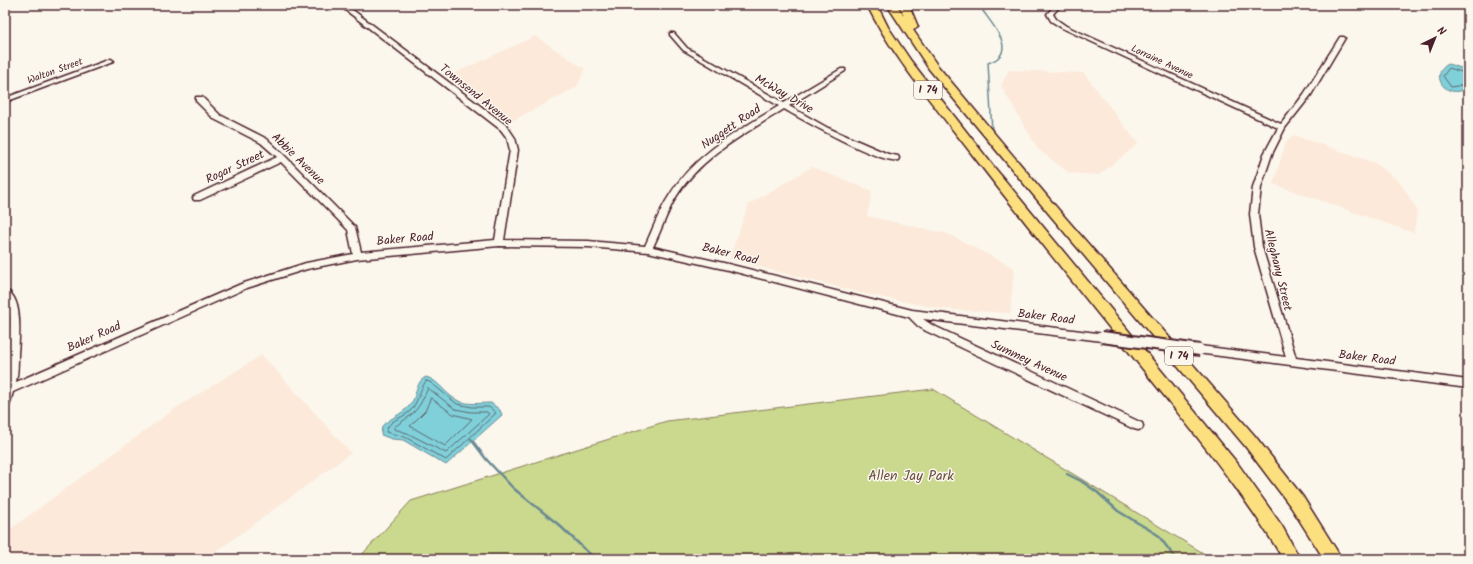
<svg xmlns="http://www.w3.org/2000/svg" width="1473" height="564" font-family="Kalam,sans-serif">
  <rect width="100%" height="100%" fill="#fbf7ec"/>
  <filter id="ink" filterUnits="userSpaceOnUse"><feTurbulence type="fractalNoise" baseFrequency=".025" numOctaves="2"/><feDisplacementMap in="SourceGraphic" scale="8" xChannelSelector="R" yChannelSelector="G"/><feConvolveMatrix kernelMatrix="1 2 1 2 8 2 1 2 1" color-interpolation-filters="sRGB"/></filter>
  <g filter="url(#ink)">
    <g fill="#fce9da">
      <polygon points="535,36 585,69 577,87 510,122 449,76"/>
      <polygon points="1009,70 1084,73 1138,144 1099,175 1069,173 1038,149 1001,86"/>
      <polygon points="1293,135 1375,163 1400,182 1417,210 1414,233 1273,184 1286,143"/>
      <polygon points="812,167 872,191 867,216 948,234 1014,268 1010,313 942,309 865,294 729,259 749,204"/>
      <polygon points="262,355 351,453 206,559 5,559 5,533 173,410"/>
    </g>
    <polygon fill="#cad98d" stroke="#8a7c5c" points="933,389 1213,559 358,559 411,501 667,421"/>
    <g fill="#7fd0d9" stroke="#6a8993">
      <path d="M1448 64 1468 70V87C1447 102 1428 75 1448 64Z"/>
      <path d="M426 377C439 380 446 396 459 401 468 405 481 403 491 403L500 410 502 415 446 465 403 440 392 439 381 435 382 426C391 417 406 413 412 402 417 394 416 381 426 377Z"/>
    </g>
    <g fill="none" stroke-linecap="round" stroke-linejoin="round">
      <g stroke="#5f6671" stroke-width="1">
        <polyline points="1468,74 1449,68 1443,76 1451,87 1468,84"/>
        <path d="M426 381 430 382 457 404 472 407H489L496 413 446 460 405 437 386 432C388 420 401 419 409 412 418 404 419 390 426 381Z"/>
        <path d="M428 388 455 409 471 412H487L489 414 446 453 407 433 394 429V427C415 413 418 411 428 388Z"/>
        <polygon points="431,398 453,414 472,419 445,446 410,426 425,411"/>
      </g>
      <g stroke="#6a8993" stroke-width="1.5">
        <path d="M979 5C989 22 1022 52 988 63L992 131"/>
        <polyline points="1462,71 1468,64"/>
      </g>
      <g stroke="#6a8993" stroke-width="2.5">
        <polyline points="471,439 486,459 513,488 559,525 595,559"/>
        <polyline points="1067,474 1081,481 1097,492 1118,511 1158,535 1176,559"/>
      </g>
      <defs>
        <g id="minor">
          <path d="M339 5H346L507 126 515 138 518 150 504 240 588 241 645 246C653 229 659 211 669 196 694 154 738 131 779 106L683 50 670 35V33H674L687 48 784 103 841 69H845V71L789 106 828 128 888 154 898 156 899 158 898 160C880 164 803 120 784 109 745 134 701 156 676 197 667 212 661 231 653 247L728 264 912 310 1105 334 1107 337 1105 340 1102 341 923 319 932 325 1142 423 1143 426 1142 429 1138 430 1134 429 926 331 918 326 909 317 728 270 648 252 588 247 499 246 357 259 307 269 247 288 13 392 9 406 5 407V385L7 378 10 318 5 299V290C24 296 19 338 18 354 18 363 18 373 16 382L241 284 306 263 353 254 348 230 281 162 200 200H194L193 198 194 196 277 157 261 143 214 119 196 101V97H202L220 115 267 139 285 156 355 227 361 252 495 240 510 150 507 138 501 130Z"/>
          <polygon points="1055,5 1061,5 1053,14 1056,19 1066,26 1281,124 1304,94 1340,37 1344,37 1345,38 1311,95 1285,128 1272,154 1261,187 1258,214 1262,247 1296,358 1468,380 1468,388 1197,353 1195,350 1197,347 1200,346 1286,357 1254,247 1250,214 1253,187 1264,154 1278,128 1062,28 1051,21 1047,14"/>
          <polygon points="111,59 114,61 113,62 5,102 5,98"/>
        </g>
        <g id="highway">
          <path d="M867 5H877L888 27 911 61 994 167 1238 464 1282 526 1300 559H1283C1247 498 1202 443 1158 388 1095 310 1032 232 971 153 934 105 894 59 867 5Z"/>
          <polygon points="887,5 897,5 904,16 899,5 909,5 918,27 913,30 937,65 1057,208 1255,436 1303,497 1342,559 1324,559 1291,507 1245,446 1049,214 929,69"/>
        </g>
      </defs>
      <use href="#minor" stroke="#4a1f2b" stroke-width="3"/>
      <use href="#highway" stroke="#4a1f2b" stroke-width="3"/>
      <use href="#minor" fill="#fbf7ec" fill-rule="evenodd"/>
      <use href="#highway" fill="#fce080" fill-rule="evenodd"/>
      <defs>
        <polyline id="minor-bridge" points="1102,337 1200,350"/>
      </defs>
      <use href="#minor-bridge" stroke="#4a1f2b" stroke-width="14" stroke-linecap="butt"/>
      <use href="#minor-bridge" stroke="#fbf7ec" stroke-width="10"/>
    </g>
  </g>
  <g text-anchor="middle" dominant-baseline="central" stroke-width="3" stroke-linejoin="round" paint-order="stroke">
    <g font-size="10" fill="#4a1f2b" stroke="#fbf7ec">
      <text transform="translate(1162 62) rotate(25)">Lorraine Avenue</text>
      <text transform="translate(55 71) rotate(-20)">Walton Street</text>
    </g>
    <g fill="#fbf7ec" stroke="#7f6065" stroke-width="1">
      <rect x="914" y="81" width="28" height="18" rx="3"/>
      <rect x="1165" y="347" width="28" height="18" rx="3"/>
    </g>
    <g font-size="11" font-weight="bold" fill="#4a1f2b">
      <text x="928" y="90">I 74</text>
      <text x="1179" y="356">I 74</text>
    </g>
    <g font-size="12" fill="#4a1f2b" stroke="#fbf7ec">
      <text transform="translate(784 94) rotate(30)">McWay Drive</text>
      <text transform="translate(476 95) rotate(39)">Townsend Avenue</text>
      <text transform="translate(731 127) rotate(-34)">Nuggett Road</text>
      <text transform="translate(298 159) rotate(44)">Abbie Avenue</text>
      <text transform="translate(235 167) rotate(-25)">Rogar Street</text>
      <text transform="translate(405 239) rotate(-5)">Baker Road</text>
      <text transform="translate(730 254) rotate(14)">Baker Road</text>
      <text transform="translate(1278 270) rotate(76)">Alleghany Street</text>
      <text transform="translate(1046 317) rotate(7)">Baker Road</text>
      <text transform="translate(94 337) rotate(-24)">Baker Road</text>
      <text transform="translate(1367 358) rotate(7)">Baker Road</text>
      <text transform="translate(1029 361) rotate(25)">Summey Avenue</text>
    </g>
    <g font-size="14" fill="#6a4e44" stroke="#fbf7ec">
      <text x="911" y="476">Allen Jay Park</text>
    </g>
  </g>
  <rect width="1473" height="564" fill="none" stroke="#fbf7ec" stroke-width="20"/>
  <rect x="10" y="10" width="1453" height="544" fill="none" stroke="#4a1f2b" stroke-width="1.5" filter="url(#ink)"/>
  <g transform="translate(1435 38) rotate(43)" stroke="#fbf7ec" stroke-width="3" paint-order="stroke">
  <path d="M0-3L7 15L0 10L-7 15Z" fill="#4a1f2b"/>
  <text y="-6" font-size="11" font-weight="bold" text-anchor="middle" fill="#4a1f2b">N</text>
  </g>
</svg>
